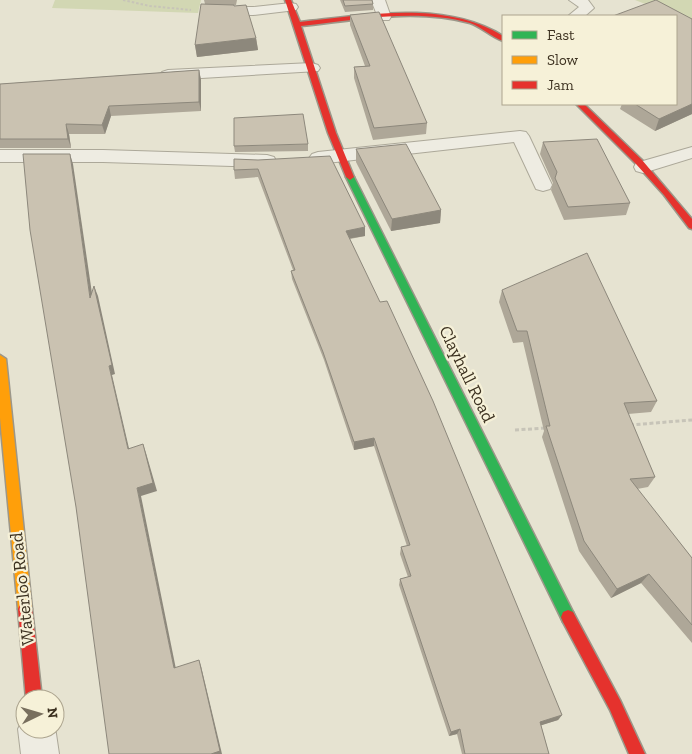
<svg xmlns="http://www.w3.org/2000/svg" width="692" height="754" font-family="'Zilla Slab',serif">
  <rect width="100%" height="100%" fill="#e6e3d1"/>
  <g fill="#d2d7b3">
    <polygon points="55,0 201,0 198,13 52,8"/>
    <polygon points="635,0 692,0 692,29 676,16"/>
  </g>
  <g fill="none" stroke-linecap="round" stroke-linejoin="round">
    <defs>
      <g id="lane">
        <polygon points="371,0 385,0 391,17 389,20 379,20"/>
        <polygon points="569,0 588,0 594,8 585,16 568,16 579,7"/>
        <polygon points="291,3 296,4 298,7 296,10 253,15 216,15 211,14 209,11 211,8 216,7 253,7"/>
        <polygon points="312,63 318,65 320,68 318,71 168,80 162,78 160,75 162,72 168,70"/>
        <polygon points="520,131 526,132 529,136 552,185 550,189 543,191 536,189 514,142 318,164 312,162 309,158 312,154 318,152"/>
        <polygon points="692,147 692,158 643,173 636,171 634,167 636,163"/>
        <polygon points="0,150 103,150 267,155 274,157 276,161 274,165 267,167 103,162 0,162"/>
      </g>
      <polygon id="street" points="25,715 25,729 55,729 55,727 59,754 21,754 18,729"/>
      <polygon id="fast" points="350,174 354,177 573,612 575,617 573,622 568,624 563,622 346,177"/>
      <polygon id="slow" points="0,355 6,359 32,609 30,614 25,616 20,614 18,609 0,418"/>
      <g id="jam">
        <path d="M285 0H291L300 22C366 15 445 0 503 36V41C491 37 482 27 470 23 415 8 357 20 301 26L336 133 354 177 350 180 346 177 328 133Z"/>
        <polygon points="576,104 584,104 642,160 692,219 692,229 689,228 664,195 636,164"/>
        <polygon points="25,602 30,604 32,609 42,699 26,699 18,609 20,604"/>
        <polygon points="568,610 573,612 620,700 645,754 629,754 610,710 563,622 561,617 563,612"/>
      </g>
    </defs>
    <use href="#lane" stroke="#aca899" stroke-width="2"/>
    <use href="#street" stroke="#aca899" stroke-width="2"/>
    <use href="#fast" stroke="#9c9789" stroke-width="3"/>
    <use href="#slow" stroke="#9c9789" stroke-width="3"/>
    <use href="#jam" stroke="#9c9789" stroke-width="3"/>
    <polyline stroke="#c7c4b8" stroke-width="2" stroke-dasharray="2.5 2" stroke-linecap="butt" points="123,0 150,6 191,10"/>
    <g stroke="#c7c4b8" stroke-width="3" stroke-dasharray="4 2.5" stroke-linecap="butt">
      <polyline points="630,425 692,420"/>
      <polyline points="515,430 546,428"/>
    </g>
    <use href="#lane" fill="#eeece2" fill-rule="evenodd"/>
    <use href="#street" fill="#eeece2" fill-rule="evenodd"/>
    <use href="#fast" fill="#30b455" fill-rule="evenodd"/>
    <use href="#slow" fill="#ff9f0a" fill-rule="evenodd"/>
    <use href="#jam" fill="#e5322d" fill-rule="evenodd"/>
  </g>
  <g fill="#aea798">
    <polygon points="204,0 237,0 236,5 234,5 234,6 256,38 258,50 197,57 195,45 205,4"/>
    <polygon points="340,0 372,0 373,4 373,10 345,12"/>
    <polygon points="350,15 427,123 426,134 373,140 354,78 354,67 365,66 350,25"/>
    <polygon points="692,19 692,114 655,131 620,109 622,104 676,104"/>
    <polygon points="199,70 201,80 201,111 111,116 105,134 69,134 71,148 0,148 0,84"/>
    <polygon points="543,142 630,203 626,215 564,220 551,190 553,183 540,154"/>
    <polygon points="308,144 308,151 235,152 234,146"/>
    <polygon points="356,149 441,210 440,223 391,231 356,162"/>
    <polygon points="258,160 365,236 350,239 562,715 558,720 541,725 549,754 462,754 457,734 449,736 399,585 400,579 408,577 400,554 401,547 407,546 374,446 354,450 324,360 292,279 291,271 293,270 258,177 235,179 234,170"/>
    <polygon points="502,290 657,401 651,412 628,414 655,477 648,487 637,489 692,558 692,643 641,583 611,598 579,551 542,437 544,431 523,342 513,343 499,302"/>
  </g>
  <g fill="#8d887c">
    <polygon points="256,38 258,50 197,57 195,45"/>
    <polygon points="199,70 201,80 201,111 199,102"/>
    <polygon points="692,104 692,114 655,131 659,119"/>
    <polygon points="109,106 111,116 105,134 102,125"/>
    <polygon points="66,124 69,134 71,148 68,139"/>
    <polygon points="70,154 73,164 94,307 90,298"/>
    <polygon points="441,210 440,223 391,231 392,219"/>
    <polygon points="365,227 365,236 346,239 346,231"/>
    <polygon points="94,286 98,296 115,374 112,375 131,457 128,449 109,366"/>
    <polygon points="374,438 374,446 354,450 354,442"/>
    <polygon points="143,444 146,453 157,491 141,496 177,674 174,668 137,488"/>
    <polygon points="649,574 641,583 611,598 617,589"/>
    <polygon points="199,660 201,666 222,754 211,754"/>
    <polygon points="562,715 558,720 536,727 540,722"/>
    <polygon points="460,729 457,734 449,736 451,732"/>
  </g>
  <g fill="#cac2b1" stroke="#8d887c">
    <polygon points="343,0 372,0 373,4 345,6"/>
    <polygon points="656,0 692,19 692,104 659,119 635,104 676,104 676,16 613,16"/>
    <polygon points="201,4 234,5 234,6 246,5 256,38 195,45"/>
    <polygon points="379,12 427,123 374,128 354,67 370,66 350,15"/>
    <polygon points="199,70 199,102 109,106 102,125 66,124 68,139 0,139 0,84"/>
    <polygon points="303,114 308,144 234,146 234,118"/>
    <polygon points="597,139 630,203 568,207 555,178 557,172 543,142"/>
    <polygon points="406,144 441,210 392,219 356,149"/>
    <polygon points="23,154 70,154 90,298 94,286 112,365 109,366 128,449 143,444 153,483 137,488 174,668 199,660 220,751 211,754 109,754 76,507 30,230"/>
    <polygon points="330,156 365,227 346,231 380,302 387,301 433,401 562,715 540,722 549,754 465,754 460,729 451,732 400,579 411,576 401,547 410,545 374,438 354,442 323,352 291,271 295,270 258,169 234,170 234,159 258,160"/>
    <polygon points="587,253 657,401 624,403 655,477 630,479 692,558 692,625 649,574 617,589 584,541 546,426 550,426 527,331 517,331 502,290"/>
  </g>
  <g text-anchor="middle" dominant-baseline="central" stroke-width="4.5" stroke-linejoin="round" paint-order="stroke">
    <g font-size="18" fill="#3c3120" stroke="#f6f1d8">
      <text transform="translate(467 374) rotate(64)">Clayhall Road</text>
      <text transform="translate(22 589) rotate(-96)">Waterloo Road</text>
    </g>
  </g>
  <rect x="502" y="15" width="175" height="90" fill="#f6f1d8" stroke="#aca48e"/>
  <rect x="512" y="31" width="25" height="8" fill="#30b455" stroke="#aca48e"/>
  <text x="547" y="40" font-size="15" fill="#3c3120">Fast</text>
  <rect x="512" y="56" width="25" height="8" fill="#ff9f0a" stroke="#aca48e"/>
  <text x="547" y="65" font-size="15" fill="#3c3120">Slow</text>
  <rect x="512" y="81" width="25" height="8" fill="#e5322d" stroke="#aca48e"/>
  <text x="547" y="90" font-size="15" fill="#3c3120">Jam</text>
  <g transform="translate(40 714) rotate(85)"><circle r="24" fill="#f6f1d8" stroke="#aca48e"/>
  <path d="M0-4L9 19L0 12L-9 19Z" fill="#786f5e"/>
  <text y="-8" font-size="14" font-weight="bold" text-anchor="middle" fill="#3c3120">N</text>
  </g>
</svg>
